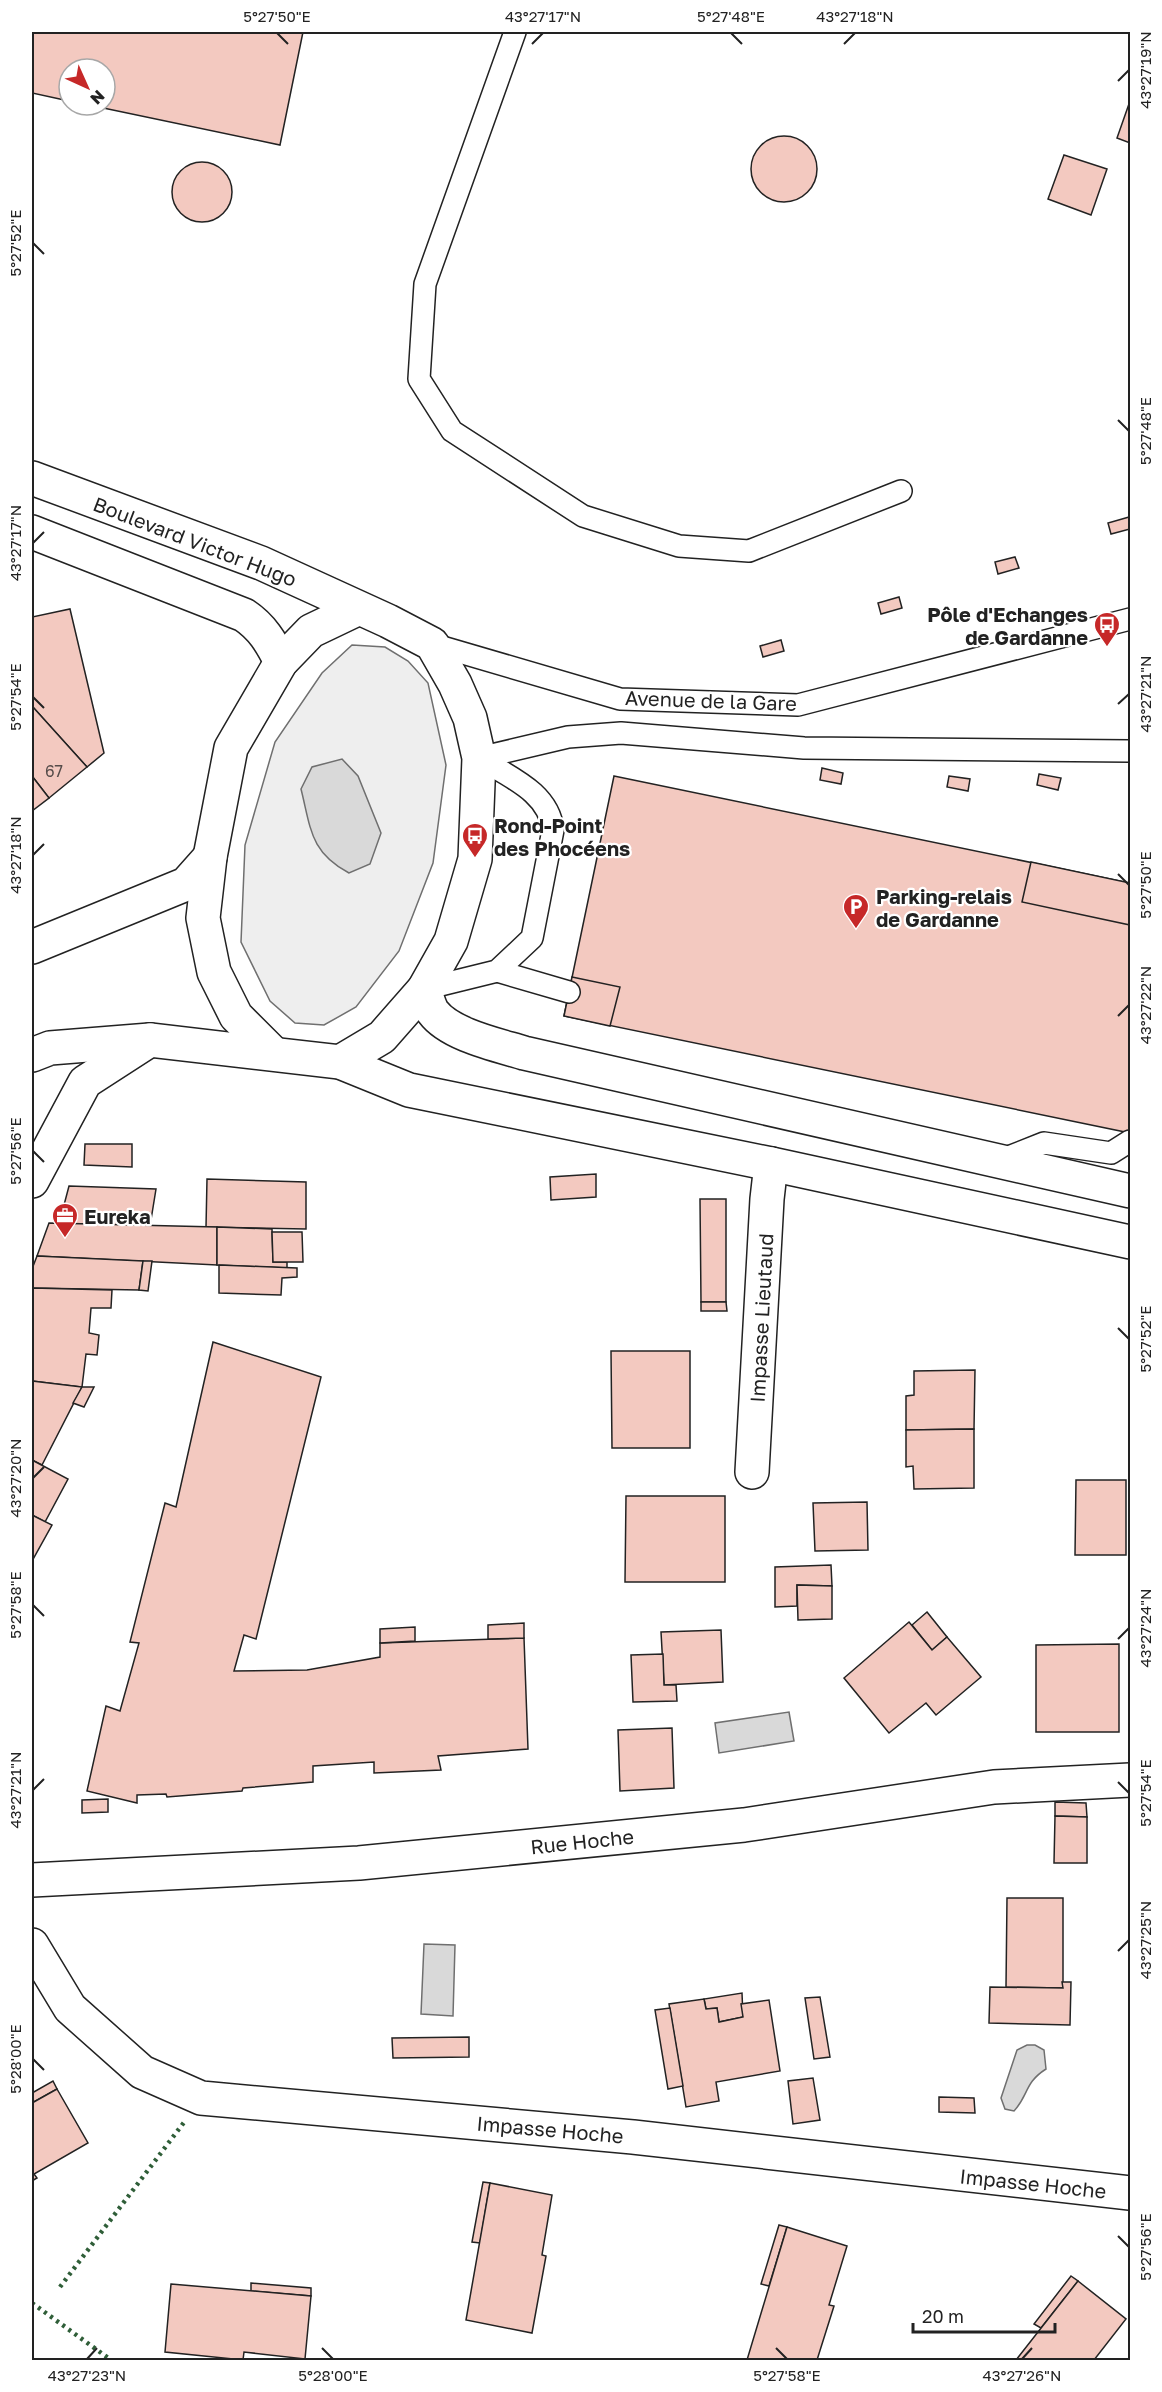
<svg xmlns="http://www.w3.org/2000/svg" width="1162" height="2392" font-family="'Golos Text',sans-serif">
  <rect width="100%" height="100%" fill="#fff"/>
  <polygon fill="#eee" stroke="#6f6f6f" stroke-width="1.5" points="352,645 385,647 408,661 428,683 446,765 433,863 399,951 356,1007 324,1025 295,1023 270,1001 241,942 245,845 275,742 322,673"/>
  <g fill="#d9d9d9" stroke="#6f6f6f" stroke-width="1.5">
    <path d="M342 759 358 776 381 833 370 864 349 873C310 852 311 829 301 789L312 767Z"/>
    <polygon points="789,1712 794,1741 719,1753 715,1723"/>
    <polygon points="424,1944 455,1945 453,2016 421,2014"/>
    <path d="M1027 2045H1035L1044 2050 1046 2069C1024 2083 1029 2095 1014 2111L1005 2109 1001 2098 1017 2050Z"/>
  </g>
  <g fill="#f3c9c0" stroke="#222" stroke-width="1.5">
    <polygon points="32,32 303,32 280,145 89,105 105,105 105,69 69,69 69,101 32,93"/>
    <polygon points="1130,101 1130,143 1117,138"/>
    <circle cx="784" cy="169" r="33"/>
    <polygon points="1064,155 1107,169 1091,215 1048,199"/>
    <circle cx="202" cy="192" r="30"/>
    <polygon points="1129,517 1130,529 1111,534 1108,523"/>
    <polygon points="1015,557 1019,568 998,574 995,562"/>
    <polygon points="899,597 902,608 881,614 878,603"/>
    <polygon points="70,609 104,753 87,767 32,706 32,617"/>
    <polygon points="781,640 784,651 763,657 760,646"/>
    <polygon points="32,706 87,767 49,798 32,776"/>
    <polygon points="822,768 843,773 841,784 820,780"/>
    <polygon points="1039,774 1061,778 1058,790 1037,785"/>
    <polygon points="32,776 49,798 32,811"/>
    <polygon points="614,776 1130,883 1130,1133 564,1016"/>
    <polygon points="949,776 970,779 968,791 947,787"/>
    <polygon points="1031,862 1130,883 1130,925 1022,902"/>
    <polygon points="572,977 620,987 610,1026 564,1016"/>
    <polygon points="85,1144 132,1144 132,1167 84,1165"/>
    <polygon points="596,1174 596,1197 551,1200 550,1177"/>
    <polygon points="207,1179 306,1182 306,1229 206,1227"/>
    <polygon points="69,1186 156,1189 150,1226 59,1224"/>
    <polygon points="700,1199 726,1199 726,1302 701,1302"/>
    <polygon points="49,1223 217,1227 217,1265 37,1256"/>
    <polygon points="217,1227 272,1229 273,1262 287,1262 287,1268 217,1265"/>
    <polygon points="272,1232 302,1232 303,1262 273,1262"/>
    <polygon points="37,1256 143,1261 139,1290 32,1288 32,1269"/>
    <polygon points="143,1261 152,1261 148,1291 139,1290"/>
    <polygon points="219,1265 297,1268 297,1277 282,1278 281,1295 219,1293"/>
    <polygon points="32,1288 112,1290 111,1308 91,1308 89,1333 99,1335 97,1355 86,1354 82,1387 32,1381"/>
    <polygon points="701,1302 726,1302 727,1311 701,1311"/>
    <polygon points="213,1342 321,1377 256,1639 244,1635 234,1671 307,1670 380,1657 380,1643 524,1638 528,1749 438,1756 441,1770 374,1773 374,1762 313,1766 313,1782 243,1788 242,1791 167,1797 166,1794 137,1795 137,1803 87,1791 106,1706 120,1711 139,1643 130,1642 165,1503 176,1507"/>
    <polygon points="611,1351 690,1351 690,1448 612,1448"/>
    <polygon points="975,1370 974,1429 906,1430 906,1396 914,1395 914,1371"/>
    <polygon points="32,1381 82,1387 42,1465 32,1460"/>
    <polygon points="82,1387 94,1387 84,1407 73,1403"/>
    <polygon points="974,1429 974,1488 914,1489 913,1466 906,1467 906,1430"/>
    <polygon points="32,1460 68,1479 45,1522 32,1515"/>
    <polygon points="1076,1480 1126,1480 1126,1555 1075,1555"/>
    <polygon points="626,1496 725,1496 725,1582 625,1582"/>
    <polygon points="867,1502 868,1550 815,1551 813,1503"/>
    <polygon points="32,1515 52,1525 32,1561"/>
    <polygon points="831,1565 832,1586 797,1585 797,1606 775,1607 775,1567"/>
    <polygon points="797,1585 832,1586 832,1619 798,1620"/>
    <polygon points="927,1612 947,1637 932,1650 912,1625"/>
    <polygon points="909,1622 932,1650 947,1637 981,1677 936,1715 926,1703 889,1733 844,1678"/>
    <polygon points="524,1623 524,1638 488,1639 488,1625"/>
    <polygon points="415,1627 415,1641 380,1643 380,1629"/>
    <polygon points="721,1630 723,1682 664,1685 661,1632"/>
    <polygon points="1119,1644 1119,1732 1036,1732 1036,1645"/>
    <polygon points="663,1654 664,1685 676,1685 677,1701 633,1702 631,1655"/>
    <polygon points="672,1728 674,1788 620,1791 618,1730"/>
    <polygon points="108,1799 108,1812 82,1813 82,1800"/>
    <polygon points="1055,1802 1086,1803 1087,1817 1055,1816"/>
    <polygon points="1055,1816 1087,1817 1087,1863 1054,1863"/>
    <polygon points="1007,1898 1063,1898 1063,1988 1006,1987"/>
    <polygon points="1062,1982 1071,1982 1070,2025 989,2023 990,1987 1063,1988"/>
    <polygon points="742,1993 743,2017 719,2022 717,2008 706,2009 704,1999"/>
    <polygon points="820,1997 830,2057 814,2059 805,1998"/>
    <polygon points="704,1999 706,2009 717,2008 719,2022 743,2017 741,2004 769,2000 780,2071 716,2082 719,2101 686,2107 669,2004"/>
    <polygon points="670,2008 683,2086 668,2089 655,2010"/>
    <polygon points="469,2037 469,2057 393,2058 392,2038"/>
    <polygon points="813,2078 820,2120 793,2124 788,2081"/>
    <polygon points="53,2081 57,2089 32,2103 32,2093"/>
    <polygon points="57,2089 88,2143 34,2174 37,2178 32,2181 32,2103"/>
    <polygon points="939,2097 974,2098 975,2113 939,2112"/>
    <polygon points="483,2182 490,2183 480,2243 472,2242"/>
    <polygon points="490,2183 552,2195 542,2255 546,2256 532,2333 466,2320"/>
    <polygon points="779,2225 787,2227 769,2286 761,2284"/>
    <polygon points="787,2227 847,2246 829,2305 834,2306 817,2360 747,2360"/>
    <polygon points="1071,2276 1078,2281 1041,2328 1034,2324"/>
    <polygon points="1078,2281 1126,2319 1094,2360 1016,2360"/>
    <polygon points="251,2283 311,2288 311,2296 251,2291"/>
    <polygon points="171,2284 311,2296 305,2359 244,2352 243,2360 165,2352"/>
  </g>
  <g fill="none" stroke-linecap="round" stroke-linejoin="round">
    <defs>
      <g id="lane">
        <polyline points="515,32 425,284 419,379 452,431 583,516 679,546 749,551 901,491"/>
        <polyline points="432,644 620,699 798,705 1130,619"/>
        <polyline points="479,758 568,737 621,733 804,748 1130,751"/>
        <polyline points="497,971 569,992"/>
        <path d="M424 989 497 971 532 938 553 830C549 792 509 777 479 758"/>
        <polyline points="1001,1160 1044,1143 1111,1153 1130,1141"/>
      </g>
      <g id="street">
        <polyline points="32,1181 85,1082 150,1040"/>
        <polyline points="752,1472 767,1199 771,1164"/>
        <polyline points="32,1880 359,1863 744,1825 994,1787 1130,1780"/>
        <polyline points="32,1945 70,2008 142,2072 201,2098 633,2137 1130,2193"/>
      </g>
      <g id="secondary">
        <polyline points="32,478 261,563 388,621 432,644 455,684 470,718 479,758 475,859 451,941 424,989 382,1037 340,1062"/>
        <path d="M32 532 244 615C262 627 271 642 281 662"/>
        <polyline points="32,947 186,884 210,857"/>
        <path d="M424 989C427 996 429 1006 433 1012 450 1035 498 1045 524 1053L1130 1191"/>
        <polyline points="273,1053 236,1016 214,972 203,918 210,857 231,748 281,662 311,631 357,609"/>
        <polyline points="32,1055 50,1048 150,1040 340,1062 409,1090 771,1164 1130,1242"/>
      </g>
    </defs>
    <use href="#lane" stroke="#222" stroke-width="24"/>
    <use href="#street" stroke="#222" stroke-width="36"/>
    <use href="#secondary" stroke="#222" stroke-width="36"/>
    <use href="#lane" stroke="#fff" stroke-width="21"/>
    <use href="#street" stroke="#fff" stroke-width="33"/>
    <use href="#secondary" stroke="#fff" stroke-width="33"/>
    <g stroke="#2f5e38" stroke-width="4.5" stroke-dasharray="3 4.5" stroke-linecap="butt">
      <polyline points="60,2287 185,2121"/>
      <polyline points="32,2303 111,2360"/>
    </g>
  </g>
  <path fill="none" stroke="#222" stroke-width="2" d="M277 33 288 44M731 33 742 44M532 44 543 33M844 44 855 33M1118 81 1129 70M33 243 44 254M1118 420 1129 431M33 543 44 532M33 697 44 708M1118 704 1129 694M33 855 44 844M1118 874 1129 885M1118 1016 1129 1005M33 1151 44 1162M1118 1328 1129 1339M33 1478 44 1467M33 1605 44 1616M1118 1639 1129 1628M1118 1782 1129 1793M33 1790 44 1779M1118 1951 1129 1940M33 2059 44 2070M1118 2236 1129 2247M322 2348 333 2359M776 2348 787 2359M87 2359 97 2348M1022 2359 1032 2348"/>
  <defs>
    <symbol id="bus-pin" viewBox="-11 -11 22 30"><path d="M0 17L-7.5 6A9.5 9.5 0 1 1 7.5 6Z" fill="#c62828" stroke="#fff"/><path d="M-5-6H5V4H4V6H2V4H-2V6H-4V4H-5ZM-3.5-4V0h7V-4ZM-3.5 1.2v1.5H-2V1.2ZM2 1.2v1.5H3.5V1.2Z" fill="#fff"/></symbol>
    <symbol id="parking-pin" viewBox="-11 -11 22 30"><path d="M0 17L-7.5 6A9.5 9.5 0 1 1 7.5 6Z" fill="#c62828" stroke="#fff"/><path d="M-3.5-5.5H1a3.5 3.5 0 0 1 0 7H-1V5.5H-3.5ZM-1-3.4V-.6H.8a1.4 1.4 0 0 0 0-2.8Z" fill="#fff"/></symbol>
    <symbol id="office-pin" viewBox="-11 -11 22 30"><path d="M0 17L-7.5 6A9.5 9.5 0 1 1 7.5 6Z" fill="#c62828" stroke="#fff"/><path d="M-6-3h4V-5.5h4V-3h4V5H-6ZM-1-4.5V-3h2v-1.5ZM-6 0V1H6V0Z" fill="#fff"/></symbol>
  </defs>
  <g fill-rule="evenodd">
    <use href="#bus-pin" x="1092" y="610" width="30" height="40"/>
    <use href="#bus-pin" x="460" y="821" width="30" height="40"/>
    <use href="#parking-pin" x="841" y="892" width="30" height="40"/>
    <use href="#office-pin" x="50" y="1201" width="30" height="40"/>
  </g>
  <g text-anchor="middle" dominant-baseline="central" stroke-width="4.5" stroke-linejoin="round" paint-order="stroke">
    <g font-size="16" fill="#564c4a">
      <text x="54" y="771">67</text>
    </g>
    <g font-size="20" fill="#222" stroke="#fff">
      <text transform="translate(195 541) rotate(21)">Boulevard Victor Hugo</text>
      <text transform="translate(711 700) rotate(2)">Avenue de la Gare</text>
      <text transform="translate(761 1318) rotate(-87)">Impasse Lieutaud</text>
      <text transform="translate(582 1841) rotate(-6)">Rue Hoche</text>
      <text transform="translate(550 2129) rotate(5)">Impasse Hoche</text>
      <text transform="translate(1033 2183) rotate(6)">Impasse Hoche</text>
    </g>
    <g font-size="20" font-weight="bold" fill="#222" stroke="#fff" text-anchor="start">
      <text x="1088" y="614" text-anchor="end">Pôle d'Echanges<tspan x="1088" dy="23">de Gardanne</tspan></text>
      <text x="494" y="825">Rond-Point<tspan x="494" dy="23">des Phocéens</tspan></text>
      <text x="876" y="896">Parking-relais<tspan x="876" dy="23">de Gardanne</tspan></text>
      <text x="84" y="1216">Eureka</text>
    </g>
  </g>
  <rect width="1162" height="2392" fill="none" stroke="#ffffff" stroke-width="66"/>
  <g transform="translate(87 87) rotate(135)"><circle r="28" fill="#ffffff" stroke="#a7a7a7" stroke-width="1.5"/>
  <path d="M0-4.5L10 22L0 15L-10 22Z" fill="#c62828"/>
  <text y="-9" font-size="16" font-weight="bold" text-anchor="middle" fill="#222222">N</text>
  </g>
  <path d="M913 2323v9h142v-9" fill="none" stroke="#222222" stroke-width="3"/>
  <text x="922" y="2323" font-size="18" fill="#222222" stroke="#ffffff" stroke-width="4.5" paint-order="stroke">20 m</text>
  <rect x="33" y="33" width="1096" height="2326" fill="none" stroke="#222" stroke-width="2"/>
  <g font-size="15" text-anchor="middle" fill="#222">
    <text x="277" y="22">5°27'50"E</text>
    <text x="543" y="22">43°27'17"N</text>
    <text x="731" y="22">5°27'48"E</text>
    <text x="855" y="22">43°27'18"N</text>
    <text transform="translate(1146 70) rotate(-90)" y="5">43°27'19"N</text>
    <text transform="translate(16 243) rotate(-90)" y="5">5°27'52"E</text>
    <text transform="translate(1146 431) rotate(-90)" y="5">5°27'48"E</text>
    <text transform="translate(16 543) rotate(-90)" y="5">43°27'17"N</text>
    <text transform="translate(1146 694) rotate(-90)" y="5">43°27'21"N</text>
    <text transform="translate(16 697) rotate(-90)" y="5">5°27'54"E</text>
    <text transform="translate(16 855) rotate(-90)" y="5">43°27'18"N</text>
    <text transform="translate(1146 885) rotate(-90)" y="5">5°27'50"E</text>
    <text transform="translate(1146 1005) rotate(-90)" y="5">43°27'22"N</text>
    <text transform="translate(16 1151) rotate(-90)" y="5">5°27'56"E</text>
    <text transform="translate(1146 1339) rotate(-90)" y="5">5°27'52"E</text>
    <text transform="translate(16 1478) rotate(-90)" y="5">43°27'20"N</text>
    <text transform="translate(16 1605) rotate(-90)" y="5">5°27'58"E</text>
    <text transform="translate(1146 1628) rotate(-90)" y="5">43°27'24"N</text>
    <text transform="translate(16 1790) rotate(-90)" y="5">43°27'21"N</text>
    <text transform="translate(1146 1793) rotate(-90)" y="5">5°27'54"E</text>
    <text transform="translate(1146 1940) rotate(-90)" y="5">43°27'25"N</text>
    <text transform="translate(16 2059) rotate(-90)" y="5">5°28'00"E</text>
    <text transform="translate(1146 2247) rotate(-90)" y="5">5°27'56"E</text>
    <text x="87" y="2381">43°27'23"N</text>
    <text x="333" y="2381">5°28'00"E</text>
    <text x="787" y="2381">5°27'58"E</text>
    <text x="1022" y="2381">43°27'26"N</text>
  </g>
</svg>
